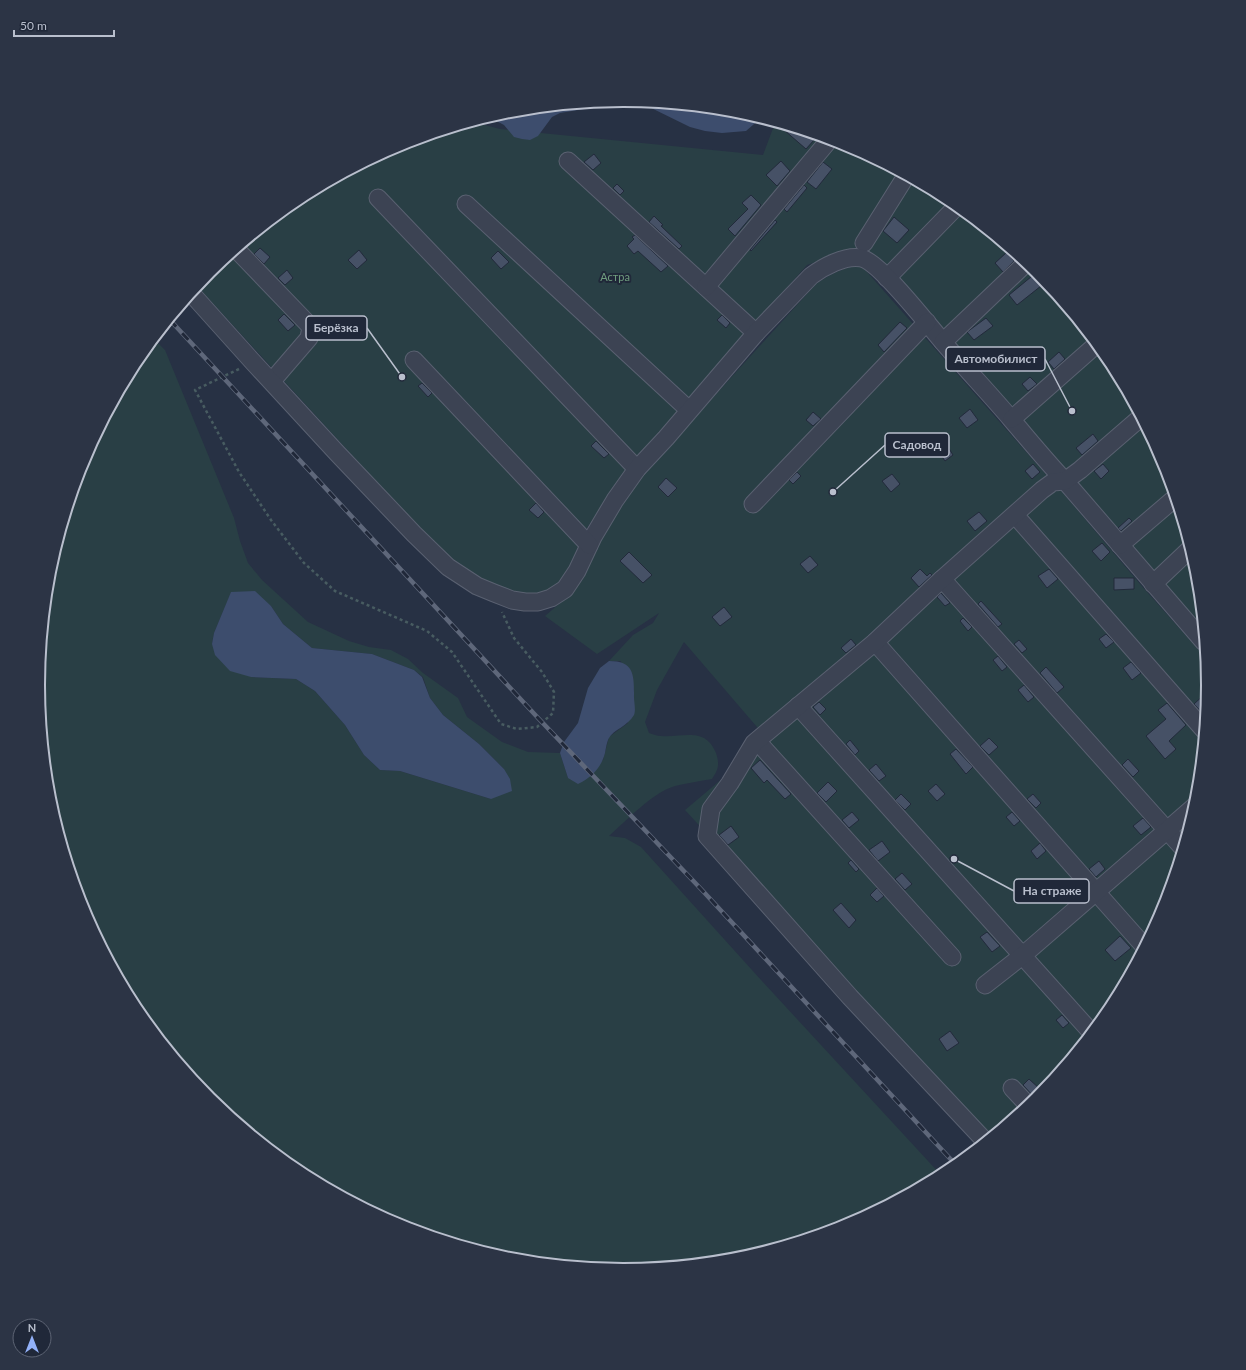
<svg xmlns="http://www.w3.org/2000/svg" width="1246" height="1370" font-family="Lato,sans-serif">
  <rect width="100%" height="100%" fill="#273144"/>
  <g fill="#293f45" fill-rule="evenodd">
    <polygon points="473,122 500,129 763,155 775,123 847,145 952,202 889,267 859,247 807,265 630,467 584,532 562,585 523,600 449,561 197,286 210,271 298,198 399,144"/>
    <polygon points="956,205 1037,272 1110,360 1164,461 1190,549 1152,582 887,274"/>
    <path d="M860 264 1051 480 763 734 684 642 657 690 645 722 649 733C653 734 657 736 661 736 683 738 705 726 716 753 720 765 718 770 712 779 700 781 687 783 675 786 653 792 626 821 609 836L625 838 641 847 761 980 941 1175 847 1226 737 1259 623 1270 509 1259 399 1225 298 1171 209 1098 136 1010 82 909 49 799 38 685 49 571 83 461 137 360 154 339 165 350 234 518 240 541 248 563 262 580 308 622 349 641 369 647 391 650 408 659 423 673 458 698 467 717 502 742 528 752 560 753 568 778 603 760 609 737 628 723 621 661H609L633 635 653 623 659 613 597 654 545 616 574 591 583 579 616 504 816 284C832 273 842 269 860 264ZM231 593 271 606 283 624 312 648 372 654 414 670 423 677 430 698 443 715 479 744 504 769 491 799 400 771 380 770 364 755 345 725 315 691 296 679 251 677 212 644 214 633Z"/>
    <polygon points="1057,486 1140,584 1205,657 1208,685 1197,799 1163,909 1109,1010 1036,1099 987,1139 685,810 767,741"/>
    <polygon points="1192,556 1197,571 1203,637 1157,586"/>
  </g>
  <g fill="#3d4d6d">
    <polygon points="614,101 584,109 560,113 552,117 538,136 530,140 522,139 514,137 504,125 489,117 509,111"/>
    <polygon points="637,101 737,111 761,118 746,131 722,133 705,131 690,127"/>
    <polygon points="255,591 271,606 283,624 312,648 372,654 414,670 422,677 430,698 443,715 479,744 504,769 510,779 512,791 491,799 400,771 380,770 364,755 345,725 315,691 296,679 251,677 230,671 215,655 212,644 214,633 231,592"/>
    <path d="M609 661C635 661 634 676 634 697 634 702 636 710 634 715 628 726 613 730 609 738 607 741 606 748 605 753 601 768 592 777 578 784L568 778 560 753 564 742 578 723 588 688 600 668Z"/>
  </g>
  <g fill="#465166" stroke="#222a3b">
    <polygon points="776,123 804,131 814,140 806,149"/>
    <polygon points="594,154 601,163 593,170 584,162"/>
    <polygon points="781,161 790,171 777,186 766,175"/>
    <polygon points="823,162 832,169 816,189 807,182"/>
    <polygon points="617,184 624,191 620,195 613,188"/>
    <polygon points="804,185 807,188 787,212 784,209"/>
    <polygon points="751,195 761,205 735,236 728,229 748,209 742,203"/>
    <polygon points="654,216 663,225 661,226 682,246 679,249 649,222"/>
    <polygon points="894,217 909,230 897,243 883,231"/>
    <polygon points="775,220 777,222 751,251 750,250"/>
    <polygon points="635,235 668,266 661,272 638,251 634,254 627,246 634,239 632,237"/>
    <polygon points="260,248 270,257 264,264 254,254"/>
    <polygon points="359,250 367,260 357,269 348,260"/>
    <polygon points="498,251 509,262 501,269 491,258"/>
    <polygon points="1006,253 1014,261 1003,272 995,263"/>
    <polygon points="287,270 293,278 285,285 278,278"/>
    <polygon points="1037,272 1046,282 1017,305 1009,295"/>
    <polygon points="284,314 295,325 288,331 278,320"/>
    <polygon points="722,315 730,323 726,328 717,320"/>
    <polygon points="986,318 993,326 974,340 967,332"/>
    <polygon points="900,322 907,328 884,352 878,345"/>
    <polygon points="1059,352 1065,359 1054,369 1048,362"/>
    <polygon points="1030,377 1037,384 1028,391 1022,384"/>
    <polygon points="422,383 432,393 428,397 418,386"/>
    <polygon points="970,409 978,420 967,428 959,418"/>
    <polygon points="813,412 821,419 813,426 806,420"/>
    <polygon points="1093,434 1098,441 1082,455 1076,448"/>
    <polygon points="943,439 953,455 945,461 934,445"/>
    <polygon points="596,441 609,454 604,458 591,446"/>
    <polygon points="1033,464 1040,472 1032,479 1025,471"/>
    <polygon points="1103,464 1109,471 1101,479 1094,471"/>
    <polygon points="797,472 801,476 793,484 789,480"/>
    <polygon points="892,474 900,484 891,492 882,481"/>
    <polygon points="666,478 677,488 668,497 658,487"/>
    <polygon points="536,503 544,512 538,518 529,510"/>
    <polygon points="979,512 987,521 975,531 967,521"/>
    <polygon points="1129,518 1132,521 1121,531 1118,528"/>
    <polygon points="1102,543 1110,552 1101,561 1092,551"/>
    <polygon points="629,552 652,575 643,583 620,561"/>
    <polygon points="810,556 818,565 808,573 800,564"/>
    <polygon points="920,569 927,576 930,573 932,575 919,587 911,578"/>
    <polygon points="1049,569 1058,579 1047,588 1038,576"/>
    <polygon points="1114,578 1134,578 1134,589 1114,590"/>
    <polygon points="941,593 950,603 945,606 937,597"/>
    <polygon points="981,601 1002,624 998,627 978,604"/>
    <polygon points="724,607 732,617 720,626 712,617"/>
    <polygon points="963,618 972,627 968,631 960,621"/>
    <polygon points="1106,634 1114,642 1106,648 1099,639"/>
    <polygon points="851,639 856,645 846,653 841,648"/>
    <polygon points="1019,640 1027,649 1022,653 1014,644"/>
    <polygon points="998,656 1007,667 1002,671 993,660"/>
    <polygon points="1131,662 1141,673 1132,680 1123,668"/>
    <polygon points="1046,667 1064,687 1057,693 1040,673"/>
    <polygon points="1024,685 1034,697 1028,702 1018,690"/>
    <polygon points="1207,692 1206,706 1205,716 1194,704"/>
    <polygon points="819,702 826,709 820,715 813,707"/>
    <polygon points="1167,703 1186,725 1169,741 1176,749 1165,759 1146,736 1166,719 1158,710"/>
    <polygon points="989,738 998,747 989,755 980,746"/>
    <polygon points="850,740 859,751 855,755 846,744"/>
    <polygon points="956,749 973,767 966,774 950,754"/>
    <polygon points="1128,759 1139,771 1133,777 1122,765"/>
    <polygon points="760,760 791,794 785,799 767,780 764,783 751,768"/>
    <polygon points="876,764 886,776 879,781 869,770"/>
    <polygon points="828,782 837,791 826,802 817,793"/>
    <polygon points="936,784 945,794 937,801 928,791"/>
    <polygon points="901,794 911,804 905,810 895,800"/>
    <polygon points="1033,794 1041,803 1036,808 1027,799"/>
    <polygon points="852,812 859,820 849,828 842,820"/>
    <polygon points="1012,812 1020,821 1014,826 1006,817"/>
    <polygon points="1143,818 1151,827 1141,835 1133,826"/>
    <polygon points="731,826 739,837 728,845 719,835"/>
    <polygon points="882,841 890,852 878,861 869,850"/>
    <polygon points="1040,843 1046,851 1037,859 1031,851"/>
    <polygon points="851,860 859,869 856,872 848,863"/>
    <polygon points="1099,861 1105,869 1096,877 1089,869"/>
    <polygon points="902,873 912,884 905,890 895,879"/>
    <polygon points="877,888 884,896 877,902 870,895"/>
    <polygon points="841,903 856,920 849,928 833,910"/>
    <polygon points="987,932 1000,946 992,952 980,937"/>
    <polygon points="1120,936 1131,948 1115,961 1105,950"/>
    <polygon points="1062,1015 1069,1023 1063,1028 1056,1020"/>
    <polygon points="950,1031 959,1043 947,1051 939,1039"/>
    <polygon points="1029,1079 1041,1090 1034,1097 1023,1085"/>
  </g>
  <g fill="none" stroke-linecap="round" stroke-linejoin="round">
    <defs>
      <g id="minor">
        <polyline points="568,161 756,333"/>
        <polyline points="378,198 637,469"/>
        <polyline points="466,204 689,410"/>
        <polyline points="864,243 906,176"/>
        <polyline points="236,249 311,327 309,338 272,381"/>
        <polyline points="887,278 957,206"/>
        <polyline points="706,287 830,139"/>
        <path d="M191 293 253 362 337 453 414 534 448 567 477 586 494 593 512 600 525 602H538L551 598 565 589 577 571 593 537 615 500 637 469 666 438 756 333 811 276C823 267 845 255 861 258 879 261 929 326 943 342 965 368 989 393 1011 419 1029 440 1046 461 1065 481L1204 642"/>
        <polyline points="943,342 1026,263"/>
        <polyline points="414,360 589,545"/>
        <polyline points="1012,419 1097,344"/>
        <polyline points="753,504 927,322"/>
        <polyline points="1015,515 1204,730"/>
        <polyline points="1120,545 1175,498"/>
        <polyline points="942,579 1182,847"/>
        <polyline points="1153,584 1190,549"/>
        <polyline points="875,642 1144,946"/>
        <polyline points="798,706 1091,1032"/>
        <polyline points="757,741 952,957"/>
        <polyline points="985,985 1022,956 1195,806"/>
        <polyline points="1012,1088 1028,1105"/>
        <polyline points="985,1141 850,997 707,836 711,809 730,783 754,743 875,642 942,579 1042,490 1053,482 1065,481 1080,470 1140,418"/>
      </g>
    </defs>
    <use href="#minor" stroke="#5a6171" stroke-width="19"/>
    <polyline stroke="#485c61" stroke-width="2.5" stroke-dasharray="3 3" stroke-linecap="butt" points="239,369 195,390 239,472 271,520 304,563 335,591 427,631 452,652 501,724 517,729 537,727 553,713 554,692 542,672 514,638 502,612"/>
    <use href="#minor" stroke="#3c4353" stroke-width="17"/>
    <defs>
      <polyline id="rail" points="170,320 539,719 701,889 956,1165"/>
    </defs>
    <use href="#rail" stroke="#5e677a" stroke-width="4.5"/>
    <use href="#rail" stroke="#202839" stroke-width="3" stroke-dasharray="9" stroke-linecap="butt"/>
  </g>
  <g text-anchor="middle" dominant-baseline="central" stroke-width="4" stroke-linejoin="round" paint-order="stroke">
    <g font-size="11" fill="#709e7f" stroke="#202839">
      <text x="615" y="276">Астра</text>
    </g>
  </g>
  <path d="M0 0H1246V1370H0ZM45 685a578 578 0 1 1 1156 0a578 578 0 1 1-1156 0Z" fill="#2c3445" fill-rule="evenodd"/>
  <path fill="none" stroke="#b9bfcd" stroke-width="2" d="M45 685a578 578 0 1 1 1156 0a578 578 0 1 1-1156 0Z"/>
  <path fill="none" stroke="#b9bfcd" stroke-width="1.5" d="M402 377L367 328M1072 411L1045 359M833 492L885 445M954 859L1014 891"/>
  <g fill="#b9bfcd" stroke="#202839" stroke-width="1.5">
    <circle cx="402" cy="377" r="4"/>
    <circle cx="1072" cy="411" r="4"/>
    <circle cx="833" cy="492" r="4"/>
    <circle cx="954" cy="859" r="4"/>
  </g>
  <g fill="#202839" stroke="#b9bfcd" stroke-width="1.5">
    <rect x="306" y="316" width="61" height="24" rx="4"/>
    <rect x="946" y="347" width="99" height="24" rx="4"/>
    <rect x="885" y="433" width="64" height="24" rx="4"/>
    <rect x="1014" y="879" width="75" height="24" rx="4"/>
  </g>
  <g font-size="12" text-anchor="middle" font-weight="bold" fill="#b9bfcd">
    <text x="336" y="332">Берёзка</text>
    <text x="996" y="363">Автомобилист</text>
    <text x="917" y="449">Садовод</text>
    <text x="1052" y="895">На страже</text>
  </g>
  <g transform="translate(32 1338)"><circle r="19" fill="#202839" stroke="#5d6474"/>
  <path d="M0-3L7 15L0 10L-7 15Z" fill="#92b1f9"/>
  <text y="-6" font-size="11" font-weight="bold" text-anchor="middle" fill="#b9bfcd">N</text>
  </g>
  <path d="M14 30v6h100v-6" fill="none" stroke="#b9bfcd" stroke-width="2"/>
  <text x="20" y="30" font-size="12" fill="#b9bfcd" stroke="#202839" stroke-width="3" paint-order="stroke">50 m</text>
</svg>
